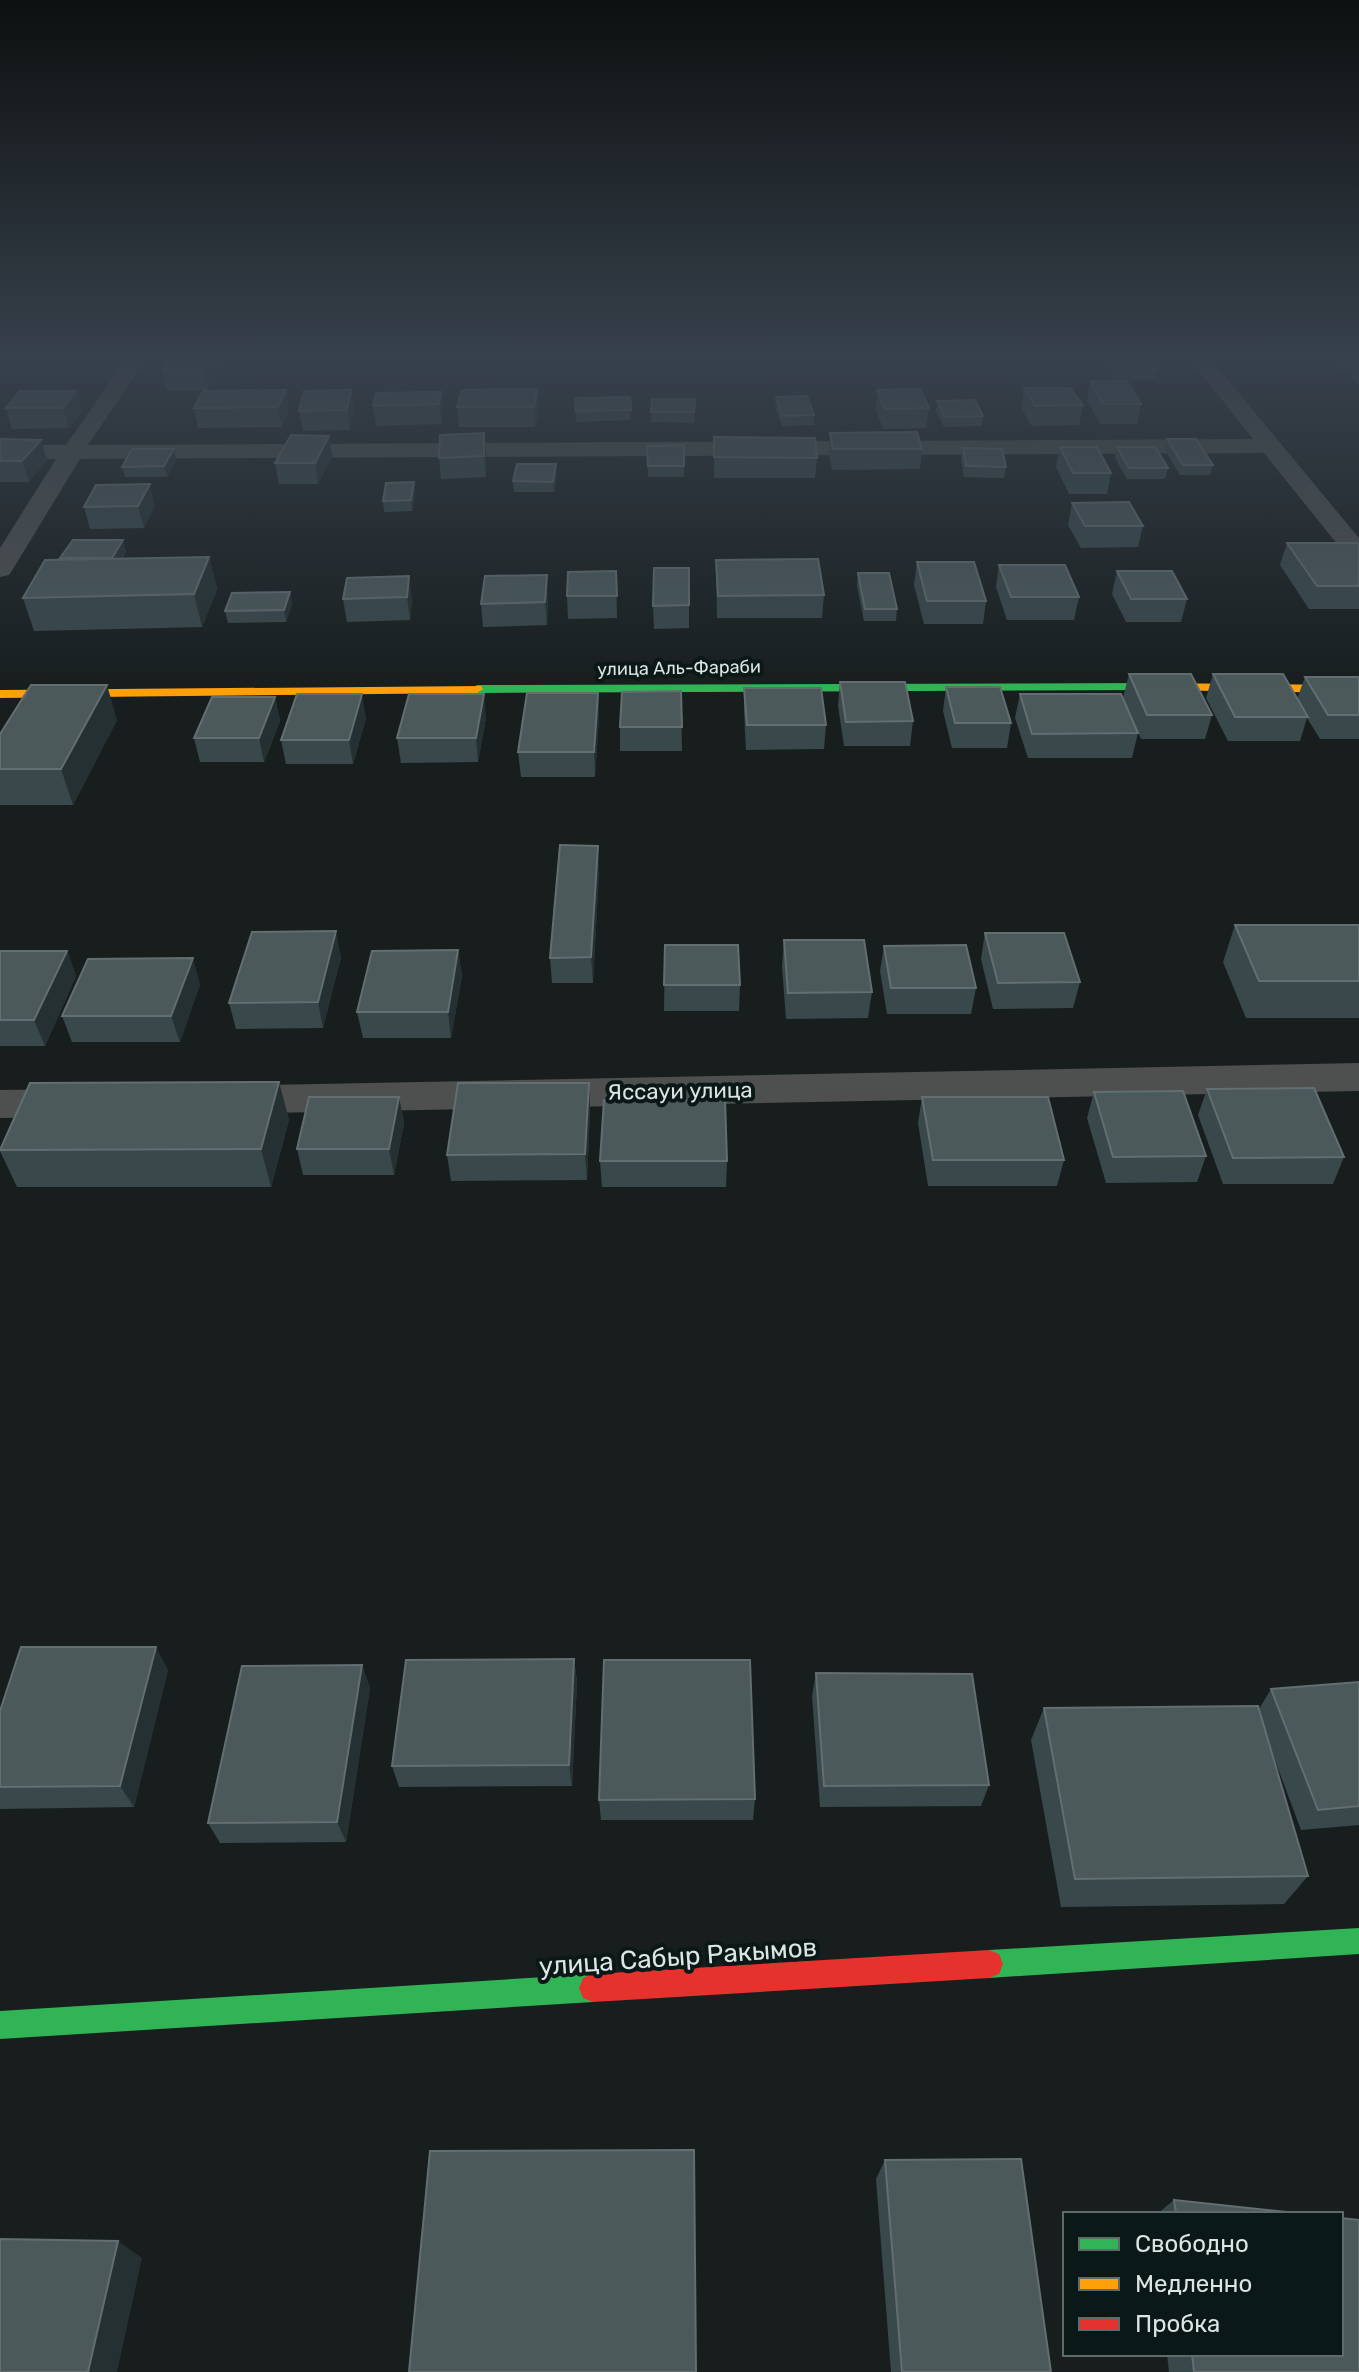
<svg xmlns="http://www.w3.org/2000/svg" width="1359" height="2372" font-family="Rubik,sans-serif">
  <rect width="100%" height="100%" fill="#181e1e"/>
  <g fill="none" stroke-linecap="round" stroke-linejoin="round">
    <g fill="#4d504f" fill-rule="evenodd">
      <polygon points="128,356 148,356 88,445 1253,439 1187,356 1208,356 1359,538 1359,563 1350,560 1264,453 80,459 13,569 9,575 0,577 0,548 56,459 0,459 0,445 66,445"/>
      <polygon points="1359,1063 1359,1091 222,1114 207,1110 201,1100 207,1090 222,1086"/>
      <polygon points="81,1089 96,1093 102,1103 96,1113 81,1117 0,1118 0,1090"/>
    </g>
    <g fill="#30b455" fill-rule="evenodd">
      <polygon points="1150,683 1156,687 1154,690 477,693 471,689 477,685"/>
      <polygon points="1359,1928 1359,1954 989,1978 979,1974 975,1964 979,1954 989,1950"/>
      <polygon points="593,1974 603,1978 607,1988 603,1998 593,2002 0,2039 0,2011"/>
    </g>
    <g fill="#ff9f0a" fill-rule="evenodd">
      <polygon points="1150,683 1359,685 1359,693 1146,690 1144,687"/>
      <polygon points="481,686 483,689 477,693 0,698 0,690"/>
    </g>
    <polygon fill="#e5322d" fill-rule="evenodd" points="989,1950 999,1954 1003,1964 999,1974 989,1978 593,2002 583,1998 579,1988 583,1978 593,1974"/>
  </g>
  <g fill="#39484b">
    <polygon points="172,356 217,356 220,370 208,390 166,390 162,371"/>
    <polygon points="1090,356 1136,356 1136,358 1157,370 1155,380 1115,380 1108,367 1109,360 1092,360"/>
    <polygon points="1328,356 1359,356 1359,385 1351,377 1353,372 1343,372"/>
    <polygon points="1090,381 1141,404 1137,424 1100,424 1087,400"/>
    <polygon points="1024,388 1083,405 1079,425 1032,426 1021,408"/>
    <polygon points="537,389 539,409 535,427 459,427 457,407"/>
    <polygon points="351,390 354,410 350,430 303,431 299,411"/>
    <polygon points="877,390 929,408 926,428 883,429 876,409"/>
    <polygon points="20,391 82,411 69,428 12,429 6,408"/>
    <polygon points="203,391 289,410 282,427 198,428 194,408"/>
    <polygon points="441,392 443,412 441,424 376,426 373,406"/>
    <polygon points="630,397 631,420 576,422 575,398"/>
    <polygon points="776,397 814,415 814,425 782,426 775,407"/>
    <polygon points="695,399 694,423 651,422 651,412"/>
    <polygon points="937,401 983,416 982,426 944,427 936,411"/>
    <polygon points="830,433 922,449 920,469 832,470 829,453"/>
    <polygon points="329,436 332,456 318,484 279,484 275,463"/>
    <polygon points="714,437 817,458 815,478 714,478"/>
    <polygon points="0,439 47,460 29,482 0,482"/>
    <polygon points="1167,439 1213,465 1210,475 1180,475 1165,450"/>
    <polygon points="684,445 684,477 648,477 647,446"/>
    <polygon points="1060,447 1111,473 1107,494 1069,494 1056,467"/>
    <polygon points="1117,447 1168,468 1165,479 1127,479 1115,458"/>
    <polygon points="963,448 1006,467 1004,478 964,477 961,459"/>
    <polygon points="486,454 486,477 441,479 439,458"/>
    <polygon points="176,460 167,477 125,477 122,467"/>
    <polygon points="556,464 557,475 554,492 514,492 513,481"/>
    <polygon points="415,493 412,511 384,512 383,501"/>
    <polygon points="1072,503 1143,526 1138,547 1081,548 1068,525"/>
    <polygon points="155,505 144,528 90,529 84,507"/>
    <polygon points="1287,543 1359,545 1359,609 1309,609 1280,565"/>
    <polygon points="126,551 122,559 209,557 217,589 202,627 34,631 23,598 61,560 60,558"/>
    <polygon points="716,560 824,595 822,618 717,618"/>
    <polygon points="917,562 986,601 983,624 924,624 914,585"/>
    <polygon points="999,565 1079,597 1074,620 1007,620 996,587"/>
    <polygon points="689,568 689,628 654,629 653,606"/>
    <polygon points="616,571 617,618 568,619 567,596"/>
    <polygon points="1117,571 1187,599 1181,622 1126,622 1112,594"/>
    <polygon points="858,573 897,609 896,621 864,621 857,585"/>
    <polygon points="347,578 412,599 410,620 347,622 343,599"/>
    <polygon points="290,592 292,604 286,622 228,623 225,611"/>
    <polygon points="548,598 547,625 483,627 481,604"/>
    <polygon points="1129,674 1212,715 1205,739 1141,739 1123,698"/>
    <polygon points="1213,674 1297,699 1305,677 1359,677 1359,739 1320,739 1307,718 1300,741 1228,741 1206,698"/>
    <polygon points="840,682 913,721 910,746 844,746 838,706"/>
    <polygon points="946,687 1011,723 1007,748 952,748 943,711"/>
    <polygon points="744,688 826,725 824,749 746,750 744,712"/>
    <polygon points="681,691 682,751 620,751 620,727"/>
    <polygon points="598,693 599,717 595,777 521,777 518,752"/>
    <polygon points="1020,694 1138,733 1132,758 1028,758 1015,718"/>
    <polygon points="275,697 280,721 264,762 200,762 194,738"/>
    <polygon points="366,718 353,764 286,764 281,740"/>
    <polygon points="486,718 478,762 401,763 397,738"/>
    <polygon points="117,720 73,805 0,805 0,734"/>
    <polygon points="599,871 593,983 552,983 550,958"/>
    <polygon points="1235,925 1359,925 1359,1018 1246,1018 1223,962"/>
    <polygon points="985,933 1080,982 1073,1008 993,1009 981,959"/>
    <polygon points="784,940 872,992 868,1018 786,1019 782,966"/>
    <polygon points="665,945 740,985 739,1011 664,1011"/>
    <polygon points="884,946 976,988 971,1014 887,1014 880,971"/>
    <polygon points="458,950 462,976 451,1038 363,1038 357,1012"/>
    <polygon points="0,951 67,951 76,976 45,1046 0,1046"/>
    <polygon points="341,957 323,1028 236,1029 229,1003"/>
    <polygon points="200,984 180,1042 72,1042 62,1016"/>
    <polygon points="279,1082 289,1120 271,1187 17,1187 0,1151 0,1150"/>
    <polygon points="589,1083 590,1109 587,1180 451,1181 447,1155"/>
    <polygon points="1207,1089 1344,1157 1333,1184 1223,1184 1198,1115"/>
    <polygon points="1094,1092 1206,1156 1197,1182 1106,1183 1087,1118"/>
    <polygon points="399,1097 404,1123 394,1175 303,1175 297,1149"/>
    <polygon points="922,1097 1064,1160 1057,1186 928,1186 918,1123"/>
    <polygon points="600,1161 727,1161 726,1187 602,1187"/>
    <polygon points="574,1659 577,1682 572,1786 399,1787 392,1766"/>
    <polygon points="362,1665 370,1688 346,1842 220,1843 208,1823"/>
    <polygon points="168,1670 134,1807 0,1809 0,1711"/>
    <polygon points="816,1673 989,1785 981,1806 820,1807 812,1696"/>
    <polygon points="1359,1682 1359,1825 1301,1830 1270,1747 1308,1876 1284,1904 1061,1907 1031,1740 1044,1708 1259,1709 1271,1689"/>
    <polygon points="755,1799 753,1820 601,1820 599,1800"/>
    <polygon points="885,2160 1051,2372 891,2372 876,2179"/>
    <polygon points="1174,2200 1306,2214 1157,2214"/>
    <polygon points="1167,2354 1341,2354 1359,2372 1169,2372"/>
  </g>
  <g fill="#253032">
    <polygon points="213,356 217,356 220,370 208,390 204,371"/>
    <polygon points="537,389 539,409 535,427 534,407"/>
    <polygon points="286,390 289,410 282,427 278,407"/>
    <polygon points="351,390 354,410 350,430 347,410"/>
    <polygon points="76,391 82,411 69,428 63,408"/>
    <polygon points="441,392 443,412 441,424 439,404"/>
    <polygon points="484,433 486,454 486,477 484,456"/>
    <polygon points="329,436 332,456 318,484 315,463"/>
    <polygon points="41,440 47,460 29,482 22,461"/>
    <polygon points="174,449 176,460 167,477 164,466"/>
    <polygon points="556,464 557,475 554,492 553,482"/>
    <polygon points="414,482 415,493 412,511 411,500"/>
    <polygon points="150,484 155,505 144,528 138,506"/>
    <polygon points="123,540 126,551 115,569 112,558"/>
    <polygon points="209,557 217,589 202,627 194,594"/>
    <polygon points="547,575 548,598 547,625 545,602"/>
    <polygon points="409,576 412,599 410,620 407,597"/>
    <polygon points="290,592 292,604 286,622 284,610"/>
    <polygon points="107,685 117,720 73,805 61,769"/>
    <polygon points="598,693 599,717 595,777 594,752"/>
    <polygon points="362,694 366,718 353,764 349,740"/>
    <polygon points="484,694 486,718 478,762 476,738"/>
    <polygon points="275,697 280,721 264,762 259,738"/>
    <polygon points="598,846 599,871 593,983 591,957"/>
    <polygon points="336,931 341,957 323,1028 318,1002"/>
    <polygon points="458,950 462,976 451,1038 448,1012"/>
    <polygon points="67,951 76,976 45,1046 34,1020"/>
    <polygon points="193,958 200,984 180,1042 171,1016"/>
    <polygon points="279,1082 289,1120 271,1187 261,1149"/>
    <polygon points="589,1083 590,1109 587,1180 585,1154"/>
    <polygon points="399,1097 404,1123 394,1175 389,1149"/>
    <polygon points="156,1647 168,1670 134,1807 120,1786"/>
    <polygon points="574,1659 577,1682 572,1786 569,1765"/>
    <polygon points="362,1665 370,1688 346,1842 337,1822"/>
    <polygon points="118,2241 142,2258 117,2372 88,2372"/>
  </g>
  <g fill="#4b595b" stroke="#626e70" stroke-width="2">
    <polygon points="172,356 213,356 204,371 162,371"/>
    <polygon points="1109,358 1149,358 1157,370 1117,370"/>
    <polygon points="1090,381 1127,381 1141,404 1103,404"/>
    <polygon points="1024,388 1070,388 1083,405 1035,406"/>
    <polygon points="537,389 534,407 457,407 462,390"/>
    <polygon points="920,389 929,408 885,409 877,390"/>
    <polygon points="286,390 278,407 194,408 203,391"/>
    <polygon points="351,390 347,410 299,411 304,391"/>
    <polygon points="20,391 76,391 63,408 6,408"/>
    <polygon points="441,392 439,404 373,406 376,393"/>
    <polygon points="807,396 814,415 782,416 776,397"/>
    <polygon points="630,397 631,410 576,411 575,398"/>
    <polygon points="652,399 695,399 694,412 651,412"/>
    <polygon points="975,400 983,416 945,417 937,401"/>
    <polygon points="917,432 922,449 833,449 830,433"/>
    <polygon points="484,433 484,456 439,458 440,435"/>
    <polygon points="291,435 329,436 315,463 275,463"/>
    <polygon points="714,437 815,438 817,458 714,457"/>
    <polygon points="0,439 41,440 22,461 0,461"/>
    <polygon points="1167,439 1196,439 1213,465 1183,465"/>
    <polygon points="684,445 684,466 648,466 647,446"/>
    <polygon points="1060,447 1097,447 1111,473 1073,473"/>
    <polygon points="1117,447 1155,447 1168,468 1129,468"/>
    <polygon points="963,448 1002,449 1006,467 966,466"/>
    <polygon points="132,449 174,449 164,466 122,467"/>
    <polygon points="517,464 556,464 553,482 513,481"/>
    <polygon points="414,482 411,500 383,501 386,483"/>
    <polygon points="150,484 138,506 84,507 96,485"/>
    <polygon points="1129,502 1143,526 1085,526 1072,503"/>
    <polygon points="73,540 123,540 112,558 60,558"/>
    <polygon points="1287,543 1357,543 1359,545 1359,586 1317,586"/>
    <polygon points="209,557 194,594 23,598 45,560"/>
    <polygon points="818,559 824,595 718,596 716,560"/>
    <polygon points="917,562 974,562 986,601 927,601"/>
    <polygon points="999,565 1065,565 1079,597 1011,597"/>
    <polygon points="654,568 689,568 689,605 653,606"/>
    <polygon points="616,571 617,596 567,596 568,572"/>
    <polygon points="1117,571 1172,571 1187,599 1131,599"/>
    <polygon points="858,573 889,573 897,609 865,609"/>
    <polygon points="547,575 545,602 481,604 485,576"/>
    <polygon points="409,576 407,597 343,599 347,578"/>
    <polygon points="290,592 284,610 225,611 232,593"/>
    <polygon points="1129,674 1191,674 1212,715 1147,715"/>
    <polygon points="1213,674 1283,674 1308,717 1235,717"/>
    <polygon points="1305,677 1359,677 1359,715 1328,715"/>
    <polygon points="840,682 905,682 913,721 846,722"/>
    <polygon points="31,685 107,685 61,769 0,769 0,734"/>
    <polygon points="946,687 1000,687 1011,723 955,723"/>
    <polygon points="744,688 821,688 826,725 747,725"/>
    <polygon points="681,691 682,727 620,727 622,692"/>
    <polygon points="527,693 598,693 594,752 518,752"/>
    <polygon points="297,694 362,694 349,740 281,740"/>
    <polygon points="409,694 484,694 476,738 397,738"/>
    <polygon points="1020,694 1121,694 1138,733 1032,734"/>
    <polygon points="212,697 275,697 259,738 194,738"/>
    <polygon points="560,845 598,846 591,957 550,958"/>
    <polygon points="1235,925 1359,925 1359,981 1259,981"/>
    <polygon points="336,931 318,1002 229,1003 252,932"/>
    <polygon points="985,933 1064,933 1080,982 998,983"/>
    <polygon points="784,940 864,940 872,992 788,993"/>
    <polygon points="665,945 738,945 740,985 664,985"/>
    <polygon points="966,945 976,988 891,988 884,946"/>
    <polygon points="458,950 448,1012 357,1012 372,951"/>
    <polygon points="0,951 67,951 34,1020 0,1020"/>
    <polygon points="193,958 171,1016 62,1016 88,959"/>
    <polygon points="279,1082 261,1149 0,1150 30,1083"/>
    <polygon points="458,1083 589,1083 585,1154 447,1155"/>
    <polygon points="1314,1088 1344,1157 1233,1158 1207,1089"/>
    <polygon points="1183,1091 1206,1156 1113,1157 1094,1092"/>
    <polygon points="309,1097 399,1097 389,1149 297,1149"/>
    <polygon points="922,1097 1048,1097 1064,1160 933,1160"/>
    <polygon points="604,1100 725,1100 727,1161 600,1161"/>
    <polygon points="21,1647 156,1647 120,1786 0,1787 0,1711"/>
    <polygon points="574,1659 569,1765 392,1766 406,1660"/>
    <polygon points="604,1660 750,1660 755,1799 599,1800"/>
    <polygon points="362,1665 337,1822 208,1823 242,1666"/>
    <polygon points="816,1673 972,1674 989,1785 824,1786"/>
    <polygon points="1359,1682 1359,1806 1318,1810 1271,1689"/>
    <polygon points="1258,1706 1308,1876 1075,1879 1044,1708"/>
    <polygon points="694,2150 696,2372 409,2372 430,2151"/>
    <polygon points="1021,2159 1051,2372 902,2372 885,2160"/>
    <polygon points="1174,2200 1306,2214 1176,2214"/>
    <polygon points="1341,2218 1359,2220 1359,2372 1194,2372 1192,2354 1341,2354"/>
    <polygon points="0,2239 118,2241 88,2372 0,2372"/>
  </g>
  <linearGradient id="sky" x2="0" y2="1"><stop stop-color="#0d1010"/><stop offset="0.52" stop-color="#37414c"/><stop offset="1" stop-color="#37414c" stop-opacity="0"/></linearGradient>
  <rect width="1359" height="688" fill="url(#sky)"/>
  <g text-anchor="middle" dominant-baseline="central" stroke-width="8" stroke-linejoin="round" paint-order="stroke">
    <g font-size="18" fill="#dce4e4" stroke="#0b1818">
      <text transform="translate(679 668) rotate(-1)">улица Аль-Фараби</text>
    </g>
    <g font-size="22" fill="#dce4e4" stroke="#0b1818">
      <text transform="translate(680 1091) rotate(-1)">Яссауи улица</text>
    </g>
    <g font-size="26" fill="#dce4e4" stroke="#0b1818">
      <text transform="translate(678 1957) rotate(-4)">улица Сабыр Ракымов</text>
    </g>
  </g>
  <rect x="1063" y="2212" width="280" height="144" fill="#0b1818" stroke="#5f6a6a" stroke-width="2"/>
  <rect x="1079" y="2238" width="40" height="12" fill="#30b455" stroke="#5f6a6a" stroke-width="2"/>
  <text x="1135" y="2252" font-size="24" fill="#dce4e4">Свободно</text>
  <rect x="1079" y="2278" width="40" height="12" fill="#ff9f0a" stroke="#5f6a6a" stroke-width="2"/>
  <text x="1135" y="2292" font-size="24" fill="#dce4e4">Медленно</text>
  <rect x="1079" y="2318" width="40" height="12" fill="#e5322d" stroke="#5f6a6a" stroke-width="2"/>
  <text x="1135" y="2332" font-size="24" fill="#dce4e4">Пробка</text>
</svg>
